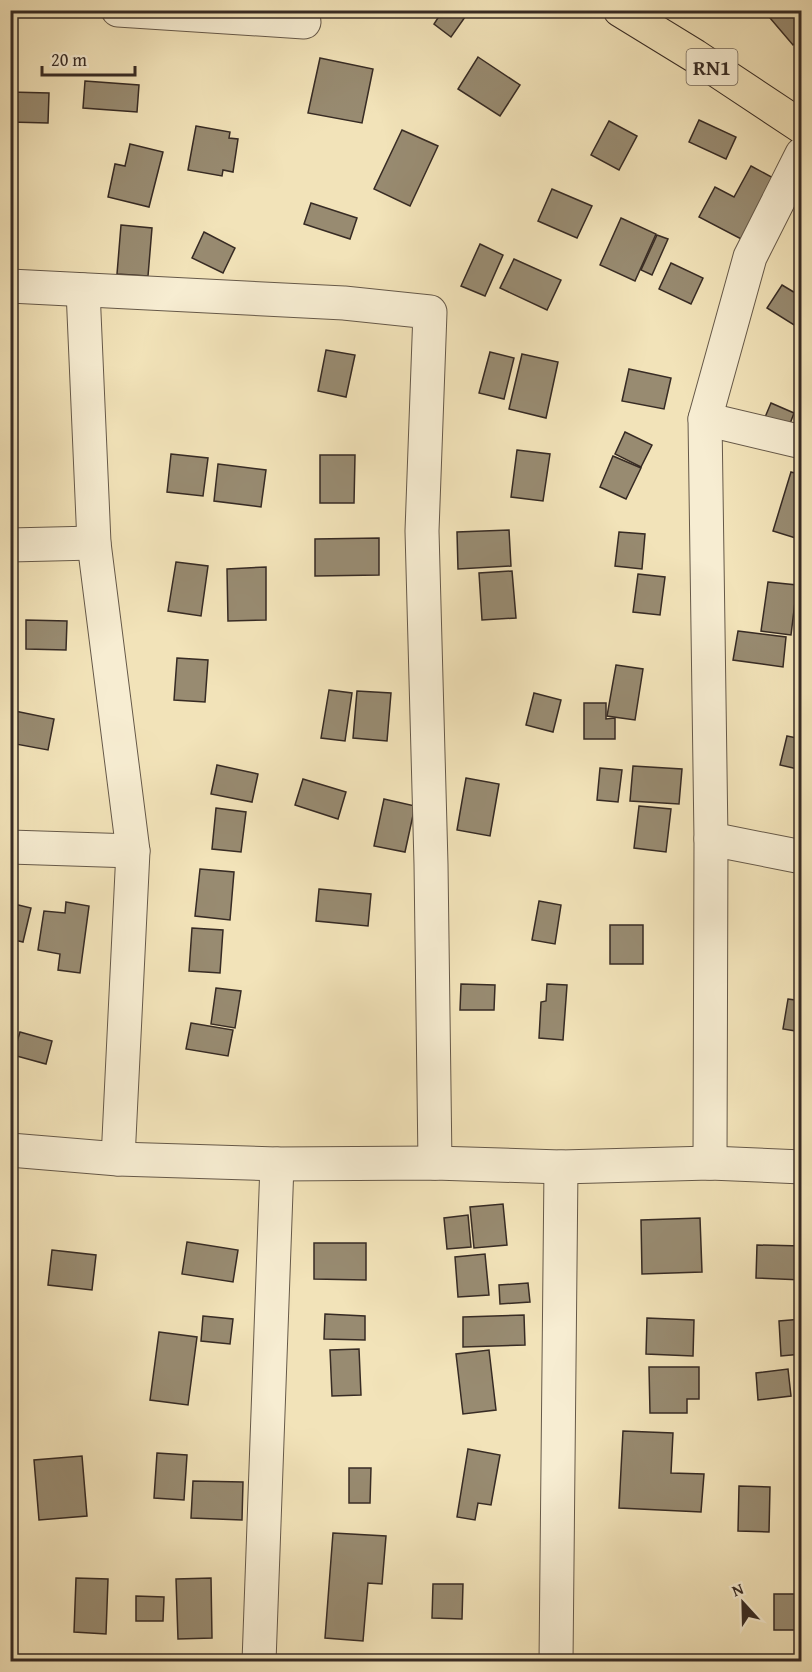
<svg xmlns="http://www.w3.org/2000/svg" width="812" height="1672" font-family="'Gentium Book Plus',serif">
  <rect width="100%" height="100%" fill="#f2e3b9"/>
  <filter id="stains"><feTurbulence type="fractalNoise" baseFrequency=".00333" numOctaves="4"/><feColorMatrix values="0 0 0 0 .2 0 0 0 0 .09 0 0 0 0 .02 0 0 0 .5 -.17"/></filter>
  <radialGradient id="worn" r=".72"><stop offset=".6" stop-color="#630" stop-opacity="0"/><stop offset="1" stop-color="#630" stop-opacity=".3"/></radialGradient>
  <g fill="#988b71" stroke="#372b24" stroke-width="1.5">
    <polygon points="334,10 355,10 352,17"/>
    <polygon points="443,10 470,10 451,37 434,24"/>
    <polygon points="793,10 802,20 802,37 793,45 764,11"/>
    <polygon points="478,57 520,85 500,116 458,89"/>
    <polygon points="320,58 373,69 362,123 308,113"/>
    <polygon points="85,81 139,85 137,112 83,108"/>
    <polygon points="10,92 49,93 48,123 10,122"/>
    <polygon points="699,120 736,137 726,159 689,142"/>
    <polygon points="609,121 637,136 619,170 591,155"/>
    <polygon points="196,126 230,132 229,138 238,139 233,172 223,170 222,176 188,170"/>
    <polygon points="402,130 438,146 410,206 374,189"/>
    <polygon points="130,144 163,152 149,207 108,197 115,164 125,166"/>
    <polygon points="10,158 15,158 12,186 10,186"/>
    <polygon points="751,166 777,180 745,241 699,217 715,187 734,197"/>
    <polygon points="552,189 592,206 577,238 538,221"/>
    <polygon points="311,203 357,218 350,239 304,224"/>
    <polygon points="621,218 656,234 635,281 600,265"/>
    <polygon points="121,225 152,228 148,276 117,274"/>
    <polygon points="204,232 235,248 223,273 192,258"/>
    <polygon points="657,235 668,239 652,275 641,270"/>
    <polygon points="480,244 503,255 485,296 461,286"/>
    <polygon points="514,259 561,280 547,310 500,288"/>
    <polygon points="671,263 703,278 691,304 659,289"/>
    <polygon points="782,285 802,297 802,330 767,308"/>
    <polygon points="326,350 355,355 346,397 318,391"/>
    <polygon points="490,352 514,358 504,399 479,393"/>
    <polygon points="522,354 558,362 546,418 509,409"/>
    <polygon points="629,369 671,378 664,409 622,401"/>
    <polygon points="771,403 794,413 787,432 763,422"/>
    <polygon points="625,432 652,445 641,467 615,454"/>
    <polygon points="517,450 550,454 543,501 511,497"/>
    <polygon points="171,454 208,458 203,496 167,492"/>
    <polygon points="320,455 355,455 354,503 320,503"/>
    <polygon points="613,456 641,468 626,499 600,487"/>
    <polygon points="218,464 266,470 261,507 214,501"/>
    <polygon points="791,472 802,475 802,540 773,531"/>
    <polygon points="509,530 511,566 458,569 457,532"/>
    <polygon points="619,532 645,534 642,569 615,566"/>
    <polygon points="379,538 379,575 315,576 315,539"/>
    <polygon points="176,562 208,566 201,616 168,611"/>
    <polygon points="266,567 266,620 228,621 227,569"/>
    <polygon points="512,571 516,618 482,620 479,573"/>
    <polygon points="638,574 665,577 660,615 633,612"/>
    <polygon points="768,582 797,585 791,635 761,631"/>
    <polygon points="26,620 67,621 66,650 26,649"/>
    <polygon points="738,631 786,637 783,667 733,660"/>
    <polygon points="177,658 208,660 205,702 174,700"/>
    <polygon points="616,665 643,669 635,720 607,716"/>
    <polygon points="329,690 352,693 345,741 321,738"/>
    <polygon points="357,691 391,693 387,741 353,738"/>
    <polygon points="534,693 561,700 553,732 526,725"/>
    <polygon points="584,703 606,703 606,719 615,718 615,739 584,739"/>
    <polygon points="10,710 54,719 48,750 10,743"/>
    <polygon points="787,736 802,739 802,770 780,765"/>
    <polygon points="217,765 258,774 252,802 211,794"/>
    <polygon points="633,766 682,769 679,804 630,801"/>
    <polygon points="600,768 622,770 618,802 597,800"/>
    <polygon points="466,778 499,784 490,836 457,830"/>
    <polygon points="303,779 346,792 338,819 295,805"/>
    <polygon points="384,799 415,806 405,852 374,846"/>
    <polygon points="639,806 671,809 666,852 634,848"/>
    <polygon points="216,808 246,812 241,852 212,849"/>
    <polygon points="200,869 234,872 230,920 195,916"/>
    <polygon points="319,889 371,894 368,926 316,921"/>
    <polygon points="539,901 561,905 555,944 532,940"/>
    <polygon points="66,902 89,906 80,973 58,970 60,954 38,950 44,911 65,913"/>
    <polygon points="10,903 31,908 23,942 10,939"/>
    <rect x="610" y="925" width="33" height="39"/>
    <polygon points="192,928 223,930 220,973 189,971"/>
    <polygon points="461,984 495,985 494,1010 460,1010"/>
    <polygon points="547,984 567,985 563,1040 539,1038 541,1002 546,1001"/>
    <polygon points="216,988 241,991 235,1028 211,1024"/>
    <polygon points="788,999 802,1001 802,1032 783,1029"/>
    <polygon points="10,1020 17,1022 10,1053"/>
    <polygon points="191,1023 233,1030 228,1056 186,1049"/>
    <polygon points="20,1032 52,1041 46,1064 13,1055"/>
    <polygon points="503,1204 507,1245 474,1248 470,1207"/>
    <polygon points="468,1215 471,1247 447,1249 444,1218"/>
    <polygon points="700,1218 702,1272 642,1274 641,1220"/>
    <polygon points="187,1242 238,1250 233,1282 182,1274"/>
    <polygon points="314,1243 366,1243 366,1280 314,1279"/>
    <polygon points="757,1245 802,1246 802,1280 756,1278"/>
    <polygon points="52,1250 96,1255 92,1290 48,1285"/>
    <polygon points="485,1254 489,1295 458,1297 455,1257"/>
    <polygon points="528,1283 530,1302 500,1304 499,1285"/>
    <polygon points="325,1314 365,1316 365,1340 324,1339"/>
    <polygon points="524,1315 525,1345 463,1347 463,1317"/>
    <polygon points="203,1316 233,1319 230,1344 201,1341"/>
    <polygon points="647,1318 694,1320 693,1356 646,1354"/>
    <polygon points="802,1319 802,1354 781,1356 779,1321"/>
    <polygon points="159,1332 197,1337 188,1405 150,1400"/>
    <polygon points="359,1349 361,1395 332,1396 330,1350"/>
    <polygon points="489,1350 496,1410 463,1414 456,1354"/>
    <polygon points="649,1367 699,1367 699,1399 687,1399 687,1413 650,1413"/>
    <polygon points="788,1369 791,1396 758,1400 756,1373"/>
    <polygon points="623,1431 673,1433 671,1473 704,1474 701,1512 619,1508"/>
    <polygon points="468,1449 500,1455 491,1505 478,1503 475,1520 457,1517"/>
    <polygon points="157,1453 187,1455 184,1500 154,1498"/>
    <polygon points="82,1456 87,1516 39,1520 34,1460"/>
    <polygon points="349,1468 371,1468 370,1503 349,1503"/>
    <polygon points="193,1481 243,1482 242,1520 191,1518"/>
    <polygon points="739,1486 770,1487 769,1532 738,1531"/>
    <polygon points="333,1533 386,1536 382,1584 368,1583 363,1641 325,1638"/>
    <polygon points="76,1578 108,1579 106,1634 74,1632"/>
    <polygon points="211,1578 212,1638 178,1639 176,1579"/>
    <polygon points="433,1584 463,1584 462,1619 432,1618"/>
    <rect x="774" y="1594" width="23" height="36"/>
    <polygon points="136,1596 164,1597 163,1621 136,1621"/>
  </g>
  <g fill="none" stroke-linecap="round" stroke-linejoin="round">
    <defs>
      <g id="minor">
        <polyline points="118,10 304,22"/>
        <polyline points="10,286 344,303 430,312 422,531 431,864 435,1163"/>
        <polyline points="83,290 94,543 133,851 118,1159"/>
        <polyline points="705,419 802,442"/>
        <polyline points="10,545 94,543"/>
        <polyline points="711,839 802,857"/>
        <polyline points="10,847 133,851"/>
        <polyline points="10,1150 118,1159 277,1164 435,1163 561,1167 710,1163 802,1167"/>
        <polyline points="710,1163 711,839 705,419 750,257 802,154"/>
        <polyline points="259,1662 277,1164"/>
        <polyline points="556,1662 561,1167"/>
      </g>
      <polyline id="highway" points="620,10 695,56 802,127"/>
    </defs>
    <use href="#minor" stroke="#665949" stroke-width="35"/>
    <use href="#highway" stroke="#372b24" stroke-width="35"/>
    <use href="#minor" stroke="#f7edd2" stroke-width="33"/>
    <use href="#highway" stroke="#f2e3b9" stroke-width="33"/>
  </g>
  <g text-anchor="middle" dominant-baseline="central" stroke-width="4.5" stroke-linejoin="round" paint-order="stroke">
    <rect fill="#f7edd2" stroke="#716558" stroke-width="1.5" x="686.5" y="49" width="51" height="36" rx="4.5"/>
    <g font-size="21" font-weight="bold" fill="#372b24">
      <text x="712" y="67">RN1</text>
    </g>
  </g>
  <rect width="812" height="1672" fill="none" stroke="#f2e3b9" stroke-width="36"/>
  <rect x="12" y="12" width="788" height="1648" fill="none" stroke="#372b24" stroke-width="3"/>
  <rect x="18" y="18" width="776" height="1636" fill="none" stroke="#372b24" stroke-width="1.5"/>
  <g transform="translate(743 1603) rotate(338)" stroke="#f7edd2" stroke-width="4.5" paint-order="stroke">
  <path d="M0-4.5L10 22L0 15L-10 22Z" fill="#372b24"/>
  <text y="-9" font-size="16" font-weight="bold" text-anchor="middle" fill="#372b24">N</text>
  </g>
  <path d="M42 66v9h93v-9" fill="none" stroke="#372b24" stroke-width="3"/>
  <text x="51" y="66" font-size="18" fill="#372b24" stroke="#f7edd2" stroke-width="4.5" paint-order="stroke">20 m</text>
  <rect width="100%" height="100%" filter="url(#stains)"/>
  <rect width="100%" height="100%" fill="url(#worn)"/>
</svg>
